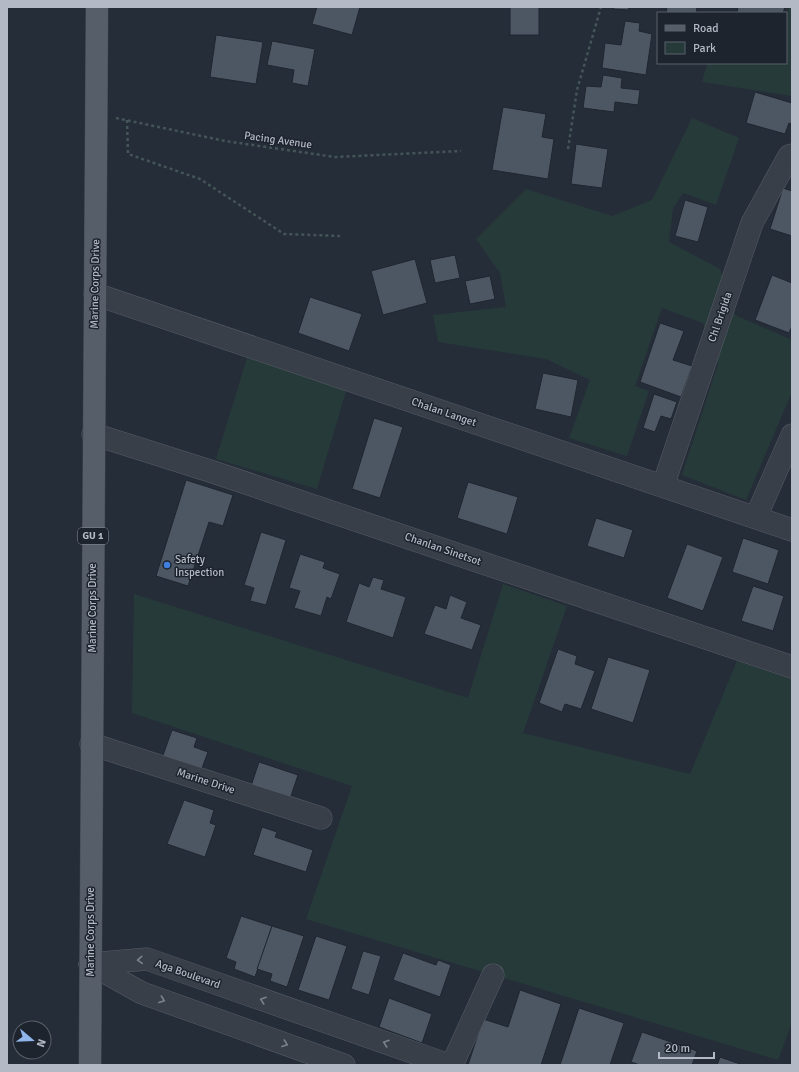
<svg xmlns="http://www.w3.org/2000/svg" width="799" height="1072" font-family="Signika,sans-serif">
  <rect width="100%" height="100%" fill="#252d38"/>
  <g fill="#273a3a">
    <polygon points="789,7 792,7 792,96 702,82 707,64 786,63 786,19"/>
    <polygon points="692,118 739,138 716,205 683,193 673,208 669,242 720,269 735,315 792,340 792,392 746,500 682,475 718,364 703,323 662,308 635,386 649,391 627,456 569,438 590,380 546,359 438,342 433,315 506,307 500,273 476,239 526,189 612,216 652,200"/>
    <polygon points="247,358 347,388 317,489 216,459"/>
    <polygon points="503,584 567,606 523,733 690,774 737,661 792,679 792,1022 778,1060 306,919 352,786 132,713 134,594 468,698"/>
  </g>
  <g fill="#4d5764" stroke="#1f2630">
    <polygon points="317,7 360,7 352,35 312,24"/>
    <rect x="510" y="7" width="29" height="28"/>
    <polygon points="614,7 629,7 628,10 613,9"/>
    <polygon points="667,7 697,7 696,13 666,13"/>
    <polygon points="738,7 785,7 783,13 737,13"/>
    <polygon points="625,21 640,23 639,31 652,34 646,75 602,68 605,43 621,45"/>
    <polygon points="216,35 263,42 256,84 210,77"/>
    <polygon points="272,41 315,49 308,86 292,83 294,70 267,65"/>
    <polygon points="603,75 622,78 621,88 640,90 638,105 615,102 614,112 583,108 586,86 601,87"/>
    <polygon points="755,92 792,103 792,124 789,123 785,134 746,123"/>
    <polygon points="503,107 546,114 542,137 554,139 548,179 492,170"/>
    <polygon points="576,144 608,149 602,188 571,184"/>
    <polygon points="783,188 792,191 792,236 770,229"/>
    <polygon points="685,200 708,207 698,242 675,236"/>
    <polygon points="455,255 460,278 435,283 430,260"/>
    <polygon points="415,259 427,303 383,315 371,271"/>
    <polygon points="772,275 792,283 792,326 789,333 755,320"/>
    <polygon points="490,276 495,299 470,304 465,281"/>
    <polygon points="310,297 362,314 349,351 298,333"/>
    <polygon points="660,323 684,331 673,360 692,366 681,397 640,382"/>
    <polygon points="543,373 578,380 571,417 535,409"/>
    <polygon points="654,394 677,402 671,419 661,416 655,432 643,428"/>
    <polygon points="374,418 403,427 380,498 352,489"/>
    <polygon points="186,480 233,495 223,526 209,522 188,586 156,576"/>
    <polygon points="468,482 518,497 507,534 457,518"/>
    <polygon points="596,518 633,530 624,558 587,546"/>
    <polygon points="261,532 286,540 266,605 250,601 254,588 244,585"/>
    <polygon points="743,538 779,550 768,584 732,572"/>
    <polygon points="687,544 723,557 703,611 667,598"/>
    <polygon points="300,554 325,562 323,568 340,574 331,599 327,597 321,616 294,608 300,591 289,588"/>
    <polygon points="373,577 384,580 381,589 406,597 393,638 346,622 359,583 369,587"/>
    <polygon points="753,586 784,596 773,631 741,621"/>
    <polygon points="450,595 467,602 461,618 481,625 472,650 424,634 435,605 446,609"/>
    <polygon points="558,649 577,656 575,664 595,671 581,709 565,704 562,712 539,703"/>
    <polygon points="608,657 650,670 633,723 591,709"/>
    <polygon points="172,730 197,738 194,747 208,752 201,771 162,758"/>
    <polygon points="259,762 298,775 290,799 251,786"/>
    <polygon points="184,800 214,810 210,823 216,825 205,857 167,844"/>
    <polygon points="262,827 277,832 275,837 313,850 306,872 253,855"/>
    <polygon points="241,916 272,926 255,977 234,969 236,962 226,958"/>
    <polygon points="272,926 304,936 287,987 270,981 272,974 257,969"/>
    <polygon points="316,936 347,946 329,1000 298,990"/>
    <polygon points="363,951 381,956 369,995 351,989"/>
    <polygon points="403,953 436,965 438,960 451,965 440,997 393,980"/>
    <polygon points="520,990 561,1004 541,1065 468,1065 483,1019 508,1027"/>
    <polygon points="389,998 432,1014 422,1043 379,1027"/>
    <polygon points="579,1008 624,1023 610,1065 560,1065"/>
    <polygon points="642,1032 697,1051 692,1065 640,1065 631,1062"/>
    <polygon points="720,1057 743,1065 717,1065"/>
  </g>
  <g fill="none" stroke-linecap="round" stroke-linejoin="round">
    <defs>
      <g id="minor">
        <polyline points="95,294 792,530"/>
        <polyline points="93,434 210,471 792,667"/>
        <polyline points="663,486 752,223 789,156 792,155"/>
        <polyline points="756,517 792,435"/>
        <polyline points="91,744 321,818"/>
        <polyline points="90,964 147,959 449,1065"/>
        <polyline points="90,964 142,993 344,1065"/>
        <polyline points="452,1065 493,975"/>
      </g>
      <polyline id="major" points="90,1065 97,7"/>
    </defs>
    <use href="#minor" stroke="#565d67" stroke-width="23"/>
    <use href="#major" stroke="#414852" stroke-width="23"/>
    <g stroke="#445557" stroke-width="2.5" stroke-dasharray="3 3" stroke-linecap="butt">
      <polyline points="116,118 225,141 335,157 461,151"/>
      <polyline points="127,120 128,154 200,179 284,234 340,236"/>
      <polyline points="568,149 577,90 601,7"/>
    </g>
    <use href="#minor" stroke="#383f49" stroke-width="22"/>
    <use href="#major" stroke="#565e69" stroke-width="22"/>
  </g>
  <defs><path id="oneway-chevron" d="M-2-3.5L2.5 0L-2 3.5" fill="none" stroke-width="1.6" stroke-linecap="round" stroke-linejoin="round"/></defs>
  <g stroke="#7c838d">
    <use href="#oneway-chevron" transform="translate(140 960) rotate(176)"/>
    <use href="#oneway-chevron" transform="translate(162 1000) rotate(20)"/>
    <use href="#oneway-chevron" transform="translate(263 1000) rotate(-161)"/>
    <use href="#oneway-chevron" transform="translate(386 1043) rotate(-161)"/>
    <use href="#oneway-chevron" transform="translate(285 1044) rotate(20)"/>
  </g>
  <circle fill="#3f7fe0" stroke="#1d242e" stroke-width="1.5" cx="167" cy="565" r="4"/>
  <g text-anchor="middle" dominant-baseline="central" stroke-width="3" stroke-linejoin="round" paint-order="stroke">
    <rect fill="#1d242e" stroke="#868d98" stroke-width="1" x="78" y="528" width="30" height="16" rx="3"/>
    <g font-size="10" font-weight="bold" fill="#b3bac5">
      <text x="93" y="536">GU 1</text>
    </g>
    <g font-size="11" fill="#b3bac5" stroke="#1d242e">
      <text transform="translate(278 140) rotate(8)">Pacing Avenue</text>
      <text transform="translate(95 284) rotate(-89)">Marine Corps Drive</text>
      <text transform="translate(720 317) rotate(-71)">Chl Brigida</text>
      <text transform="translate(444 412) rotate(19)">Chalan Langet</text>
      <text transform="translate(443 549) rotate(19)">Chanlan Sinetsot</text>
      <text transform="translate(92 608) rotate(-90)">Marine Corps Drive</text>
      <text transform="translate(206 781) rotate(18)">Marine Drive</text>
      <text transform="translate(90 932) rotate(-90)">Marine Corps Drive</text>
      <text transform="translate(188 974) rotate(19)">Aga Boulevard</text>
    </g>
    <g font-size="11" fill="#b3bac5" stroke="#1d242e" text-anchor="start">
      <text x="175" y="559">Safety<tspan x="175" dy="13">Inspection</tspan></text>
    </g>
  </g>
  <rect width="799" height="1072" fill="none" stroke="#b3bac5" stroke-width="16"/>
  <rect x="657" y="12" width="130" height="52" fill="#1d242e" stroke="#59606a"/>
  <rect x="665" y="25" width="20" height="6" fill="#565e69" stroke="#59606a"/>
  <text x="693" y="32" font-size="12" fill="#b3bac5">Road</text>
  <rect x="665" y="42" width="20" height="12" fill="#273a3a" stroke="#59606a"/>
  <text x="693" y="52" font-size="12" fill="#b3bac5">Park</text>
  <g transform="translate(32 1040) rotate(109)"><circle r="19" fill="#1d242e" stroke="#59606a"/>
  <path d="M0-3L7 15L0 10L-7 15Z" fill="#91b6ec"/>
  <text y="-6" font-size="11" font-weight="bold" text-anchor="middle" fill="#b3bac5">N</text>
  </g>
  <path d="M659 1052v6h55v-6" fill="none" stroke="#b3bac5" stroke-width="2"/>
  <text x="665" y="1052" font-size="12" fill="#b3bac5" stroke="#1d242e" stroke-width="3" paint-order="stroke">20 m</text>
</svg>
